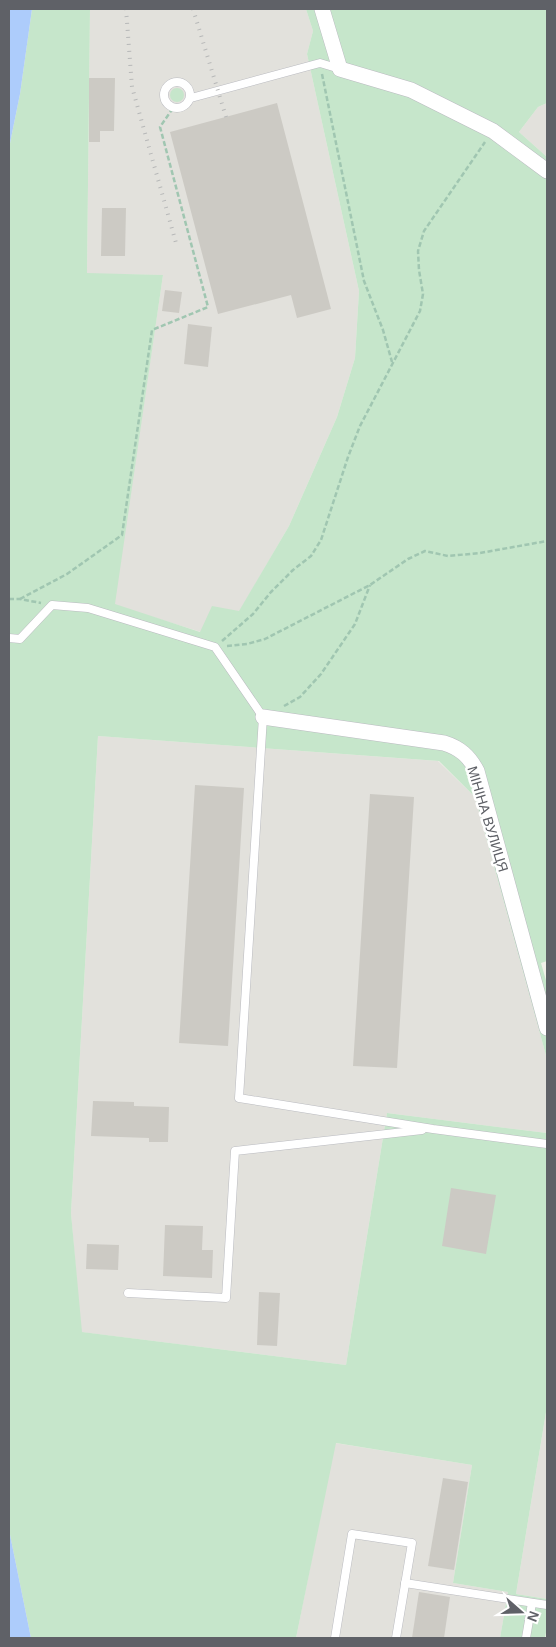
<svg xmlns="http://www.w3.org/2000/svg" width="556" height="1647" font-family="Arial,sans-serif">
  <rect width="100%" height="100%" fill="#f0f0e8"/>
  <g fill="#e2e1dc">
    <polygon points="90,9 306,9 313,31 307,54 359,291 355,358 337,417 289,526 239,612 201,632 114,605 163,275 87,274"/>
    <polygon points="547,103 547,157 519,132 538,107"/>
    <polygon points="98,736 438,761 475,797 547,1059 547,1133 387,1113 346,1365 81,1332 71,1213"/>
    <polygon points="547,1406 547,1599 516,1594"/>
    <polygon points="335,1443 472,1465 453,1583 508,1592 500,1638 296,1638"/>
  </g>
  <g fill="#c6e6cb">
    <polygon points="32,9 90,9 87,273 163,275 115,604 200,632 212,606 239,611 289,526 337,417 355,358 359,291 307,54 313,31 306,9 547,9 547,103 538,107 519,132 547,157 547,961 541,963 547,984 547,1059 475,797 439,761 98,736 71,1213 82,1332 346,1365 387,1113 547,1133 547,1406 516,1594 547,1599 547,1627 545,1638 500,1638 508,1592 453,1583 472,1465 336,1443 296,1638 31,1638 9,1530 9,148 20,94"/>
    <circle cx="177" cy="95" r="7"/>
  </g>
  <g fill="#adccfb">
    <polygon points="9,9 32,9 20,94 9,148"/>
    <polygon points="9,1530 31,1638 9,1638"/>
  </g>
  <g fill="#cccac4">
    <polygon points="89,78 115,78 114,131 100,131 100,142 89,142"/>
    <polygon points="277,103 331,309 297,318 291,295 218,314 170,132"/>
    <polygon points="102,208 126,208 125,256 101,256"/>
    <polygon points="165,290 182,292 179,313 162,311"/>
    <polygon points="188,324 212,327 208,367 184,364"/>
    <polygon points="195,785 244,788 228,1046 179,1043"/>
    <polygon points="370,794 414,797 397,1068 353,1066"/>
    <polygon points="93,1101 134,1102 134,1106 169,1107 168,1142 149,1142 149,1138 91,1136"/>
    <polygon points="451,1188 496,1195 486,1254 442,1246"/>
    <polygon points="165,1225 203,1226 202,1250 213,1250 212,1278 163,1276"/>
    <polygon points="87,1244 119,1245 118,1270 86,1269"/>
    <polygon points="259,1292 280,1293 277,1346 257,1345"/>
    <polygon points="443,1478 468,1482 454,1570 428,1566"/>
    <polygon points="419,1592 450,1597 444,1638 412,1638"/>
  </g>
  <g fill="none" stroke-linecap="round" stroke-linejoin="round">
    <defs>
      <g id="service">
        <circle cx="177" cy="95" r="13"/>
        <polyline points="191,98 320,63 340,69"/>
        <polyline points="9,638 20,639 52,605 88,608 215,647 263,717 239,1098 433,1129 547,1144"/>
        <polyline points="128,1293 226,1298 235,1151 422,1130"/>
        <polyline points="405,1583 547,1605"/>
        <polyline points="335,1638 352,1534 412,1543 396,1638"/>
        <polyline points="526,1638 532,1603"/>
      </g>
      <g id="minor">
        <polyline points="322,9 340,69 411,90 493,131 547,171"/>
        <path d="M263 717 444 743C460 748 469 756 477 771L547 1028"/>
      </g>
    </defs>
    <use href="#service" stroke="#babbc0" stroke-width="9"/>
    <use href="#minor" stroke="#babbc0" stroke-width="16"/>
    <g stroke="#a0c6b1" stroke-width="2.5" stroke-dasharray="5 2.5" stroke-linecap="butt">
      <polyline points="322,74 364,281 383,330 392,362"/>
      <polyline points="9,599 20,599 41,603"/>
      <polyline points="20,599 67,574 122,535 152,330 208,307 160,127 173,108"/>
      <polyline points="222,641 253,614 271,592 293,570 311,556 321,540 348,457 360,426 420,311 423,294 419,270 418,251 424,231 485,142"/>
      <polyline points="227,646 247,644 265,639 370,585 408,559 425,551 448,556 480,553 547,541"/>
      <polyline points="284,706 300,697 321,674 355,624 370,585"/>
    </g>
    <use href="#service" stroke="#fff" stroke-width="8"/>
    <use href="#minor" stroke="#fff" stroke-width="15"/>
    <g stroke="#b7b8b8" stroke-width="4" stroke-dasharray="1 6" stroke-linecap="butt">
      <polyline points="126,9 132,87 176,243"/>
      <polyline points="193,9 226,117"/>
    </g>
  </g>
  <g text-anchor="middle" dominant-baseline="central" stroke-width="5" stroke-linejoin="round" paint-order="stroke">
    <g font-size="14" fill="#5f6167" stroke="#fff">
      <text transform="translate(488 819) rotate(73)">МІНІНА ВУЛИЦЯ</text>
    </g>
  </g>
  <rect width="556" height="1647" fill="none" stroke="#5f6167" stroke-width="20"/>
  <g transform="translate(521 1612) rotate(110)" stroke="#ffffff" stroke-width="4" paint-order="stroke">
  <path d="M0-4L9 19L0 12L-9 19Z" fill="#5f6167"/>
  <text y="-8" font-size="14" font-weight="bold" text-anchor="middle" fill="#5f6167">N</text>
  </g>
</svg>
